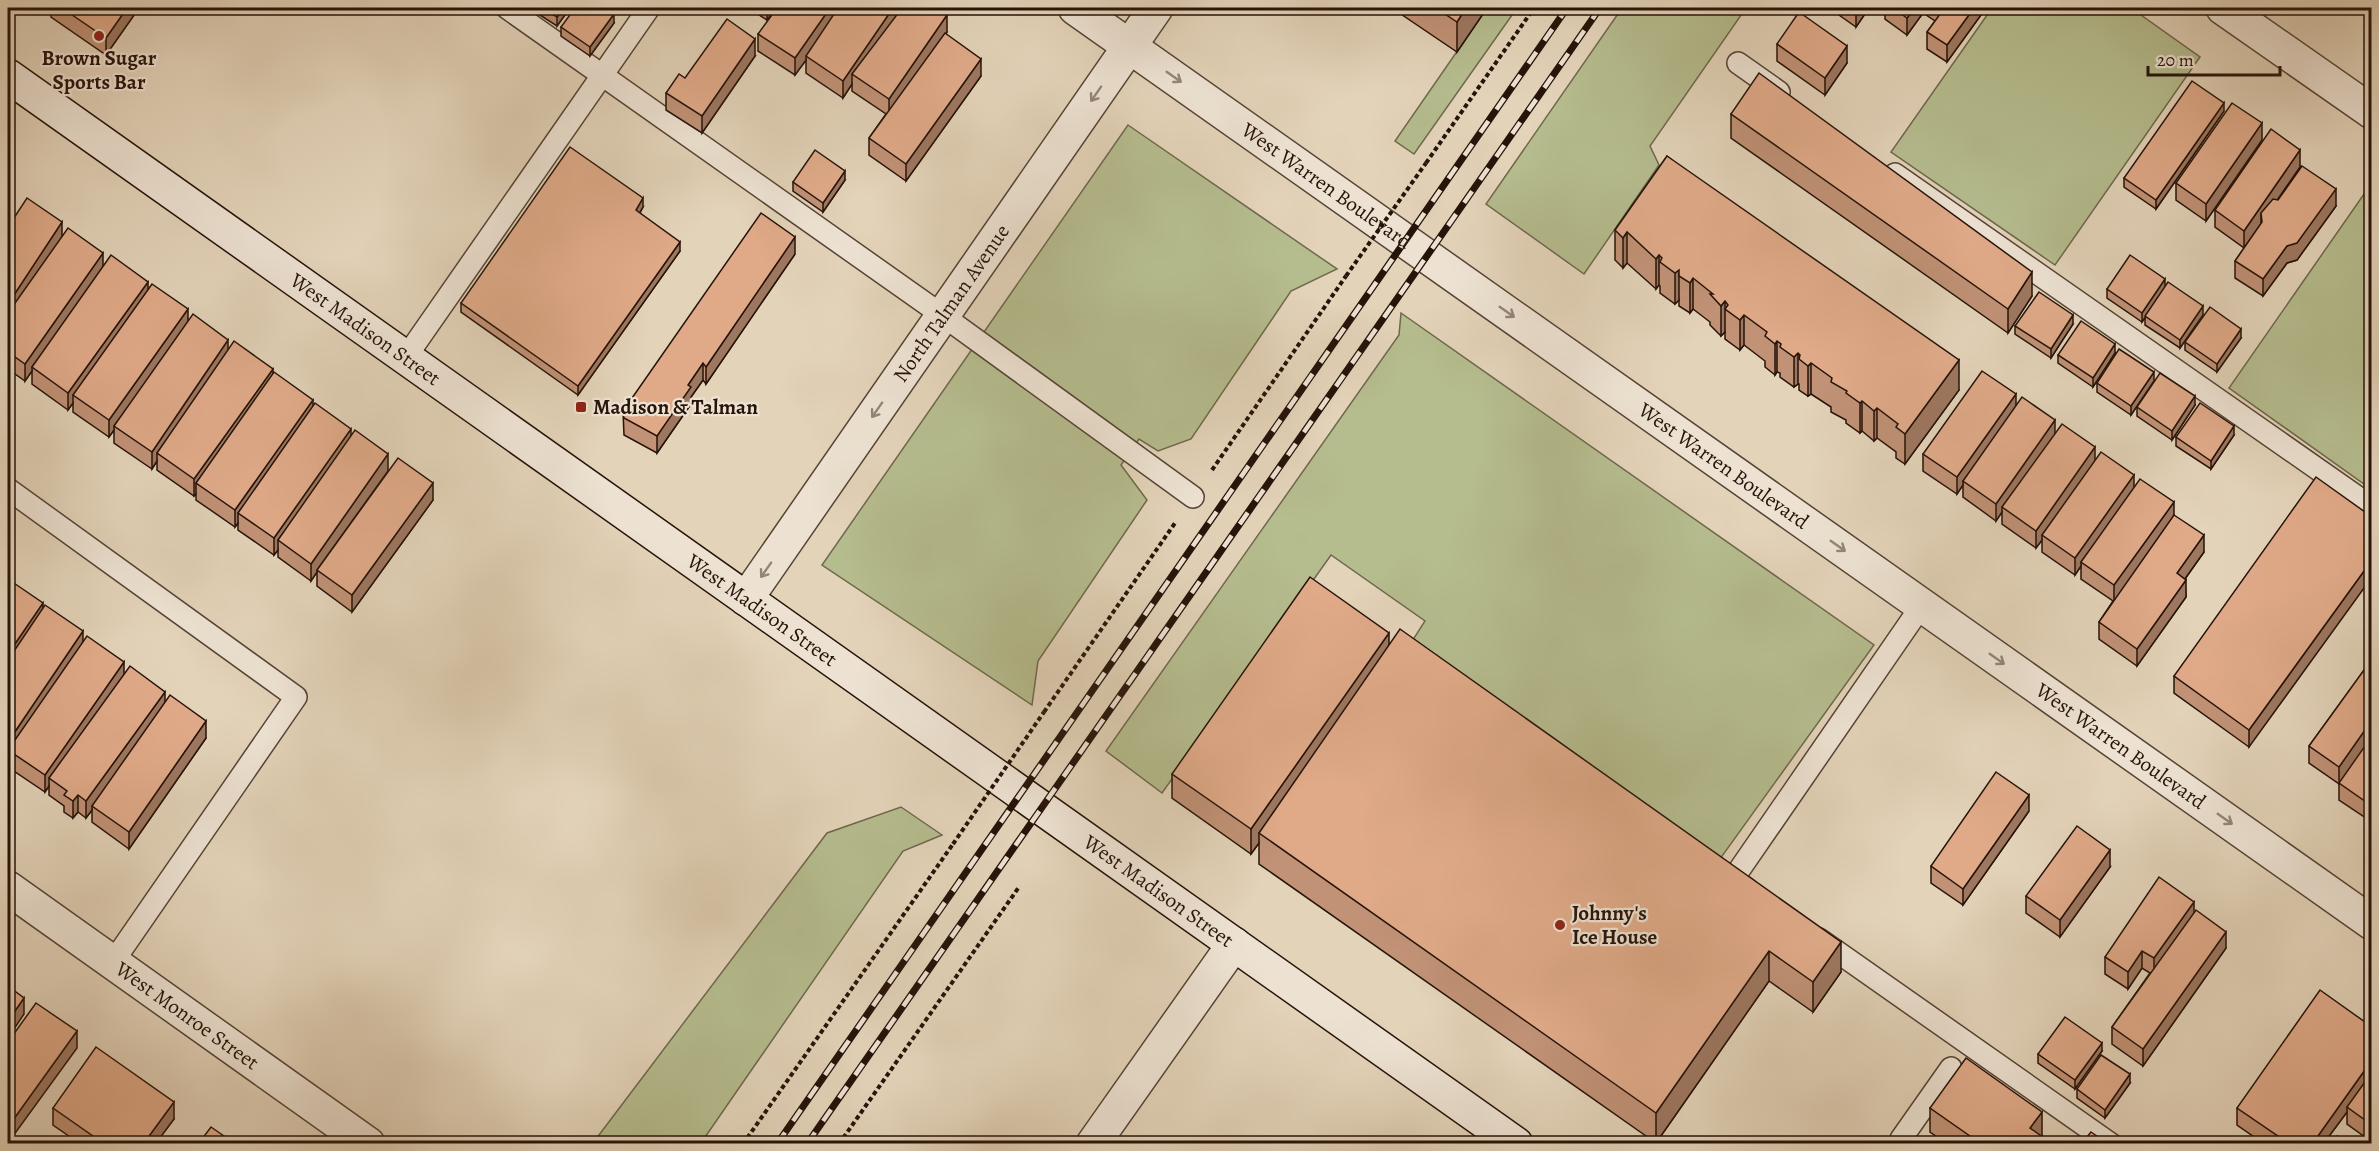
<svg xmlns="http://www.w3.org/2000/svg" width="2379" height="1151" font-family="Alegreya,serif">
  <rect width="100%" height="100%" fill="#e3d3b9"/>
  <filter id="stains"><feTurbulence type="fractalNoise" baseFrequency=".00333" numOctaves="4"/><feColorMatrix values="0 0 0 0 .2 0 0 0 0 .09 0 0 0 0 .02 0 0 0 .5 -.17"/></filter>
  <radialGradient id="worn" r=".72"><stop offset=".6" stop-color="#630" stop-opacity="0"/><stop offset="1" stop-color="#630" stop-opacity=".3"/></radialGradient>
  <g fill="#b5bc8e" stroke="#6e684c" stroke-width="1.5">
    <polygon points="1487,8 1517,8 1414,154 1395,141"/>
    <polygon points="1622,8 1746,8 1650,146 1659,165 1584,274 1486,204"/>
    <polygon points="1992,8 2131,8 2200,57 2055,265 1891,152"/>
    <polygon points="1128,125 1337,269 1291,291 1191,439 1158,451 1139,439 1121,465 1147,500 1038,661 1032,705 822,565"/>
    <polygon points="2371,184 2372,184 2371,489 2229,388"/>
    <polygon points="1401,313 1874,645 1707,877 1400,660 1425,621 1331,555 1162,793 1106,751 1399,335"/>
    <polygon points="901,807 942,835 903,851 701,1143 597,1143 596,1139 827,833"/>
  </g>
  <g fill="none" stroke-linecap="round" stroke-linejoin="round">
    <defs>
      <g id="service">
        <polyline points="507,8 942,315 1193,497"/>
        <polyline points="1738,63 1779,92"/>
        <polyline points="1895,174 2372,507"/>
        <polyline points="406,357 649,8"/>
        <polyline points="8,489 296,697 113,962"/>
        <polyline points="1747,889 1733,879 1922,605"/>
        <polyline points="1819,939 2111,1144"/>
        <polyline points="1907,1144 1901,1139 1951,1068"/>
      </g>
      <g id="minor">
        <path id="s1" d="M746 599 1156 8"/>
        <path id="s2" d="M8 888 368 1144"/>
        <polyline points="1093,1144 1234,944"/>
      </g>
      <g id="tertiary">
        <path id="s3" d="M1075 8 2372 923"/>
        <polyline points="2223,8 2372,112"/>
      </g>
      <g id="secondary">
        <path id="s4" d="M8 76 1516 1144"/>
      </g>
    </defs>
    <use href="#service" stroke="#554335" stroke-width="24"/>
    <use href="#minor" stroke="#554335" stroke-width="36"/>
    <use href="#tertiary" stroke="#554335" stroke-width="36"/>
    <use href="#secondary" stroke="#261309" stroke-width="36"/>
    <g stroke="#261309" stroke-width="4" stroke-dasharray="4.5 3" stroke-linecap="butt">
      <polyline points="1426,163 1534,8"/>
      <polyline points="1212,470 1346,276"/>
      <polyline points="1044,712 1175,523"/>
      <polyline points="743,1144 953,844"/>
      <polyline points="839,1144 1019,887"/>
    </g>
    <use href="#service" stroke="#ede2d2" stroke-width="21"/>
    <use href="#minor" stroke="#ede2d2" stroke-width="33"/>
    <use href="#tertiary" stroke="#ede2d2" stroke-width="33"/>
    <use href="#secondary" stroke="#ede2d2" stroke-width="33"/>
    <defs>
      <g id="rail">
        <polyline points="777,1144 1567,8"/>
        <polyline points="807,1144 1600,8"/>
      </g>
    </defs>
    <use href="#rail" stroke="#261309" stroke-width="7"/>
    <use href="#rail" stroke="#ede2d2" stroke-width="4.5" stroke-dasharray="14" stroke-linecap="butt"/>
    <g stroke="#261309" stroke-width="4" stroke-dasharray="4.5 3" stroke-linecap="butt">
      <polyline points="1346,276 1426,163"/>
      <polyline points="953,844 1044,712"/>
    </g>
  </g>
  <g fill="#c19276" stroke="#261309" stroke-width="1.5">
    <polygon points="51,8 139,8 106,55 51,17"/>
    <polygon points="529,8 570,8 557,26"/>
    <polygon points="748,8 776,8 767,20"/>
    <polygon points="1392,8 1487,8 1457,52"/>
    <polygon points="1829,8 1869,8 1856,27"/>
    <polygon points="1885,8 1986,8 1947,62 1927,49 1927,32 1935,21 1923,13 1907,35 1885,19"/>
    <polygon points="614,23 590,56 561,36 561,27"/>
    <polygon points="947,32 946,34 981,76 906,181 869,155 869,138 886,114 852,91 852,84 843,98 806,73 806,60 795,75 758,51 758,34"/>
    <polygon points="1777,44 1847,63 1825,95 1777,61"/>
    <polygon points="755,56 702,133 666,110 666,93 685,78"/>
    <polygon points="2224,111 2156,209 2124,187 2124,178"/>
    <polygon points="1731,114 2032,296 2008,333 1731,138"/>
    <polygon points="2262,140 2206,221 2176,200 2176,183"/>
    <polygon points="1667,156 1959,390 1905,464 1896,458 1896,452 1877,438 1874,441 1862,431 1860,433 1846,423 1846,420 1831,412 1831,407 1811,394 1808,396 1799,390 1799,384 1798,384 1794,387 1780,377 1780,373 1777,372 1775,375 1765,367 1765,361 1744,345 1740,350 1725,339 1725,332 1721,336 1710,325 1710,322 1693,309 1690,313 1679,306 1679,300 1675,304 1660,293 1660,286 1659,285 1656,289 1627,263 1623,268 1615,260 1615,230"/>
    <polygon points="2300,167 2278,200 2336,206 2297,260 2287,263 2263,296 2235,278 2235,261 2244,248 2215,227 2215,210"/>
    <polygon points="845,180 823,212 793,191 793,182"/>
    <polygon points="643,207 640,213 680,251 578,395 461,312 461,303"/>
    <polygon points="8,227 62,235 103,266 148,289 228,350 273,373 351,436 388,470 433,500 352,612 317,586 317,572 311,581 278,557 278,550 274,555 238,530 238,523 235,527 196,500 196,494 194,496 157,470 157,461 152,469 114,443 114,430 109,437 73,412 73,403 68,410 32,384 32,371 25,381 8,369"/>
    <polygon points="795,254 706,384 703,380 691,397 691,404 657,453 624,435 623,411"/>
    <polygon points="2165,287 2203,315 2180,348 2145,325 2145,317 2142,322 2107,298 2107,289"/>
    <polygon points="2073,324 2051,358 2015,334 2015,326"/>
    <polygon points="2241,338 2217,372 2185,350 2185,342"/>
    <polygon points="2115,353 2093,387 2058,363 2058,355"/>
    <polygon points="2154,381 2131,415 2097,392 2097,383"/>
    <polygon points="2195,405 2172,440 2137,416 2137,407"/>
    <polygon points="2016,406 2095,460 2174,516 2204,552 2185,579 2186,597 2137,666 2099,639 2099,622 2113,601 2081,579 2081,566 2075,575 2042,552 2042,540 2036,548 2002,524 2002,512 1996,521 1963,497 1963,485 1957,494 1923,471 1923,454"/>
    <polygon points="2234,435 2211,469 2176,446 2176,437"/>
    <polygon points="2372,517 2249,747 2174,693 2174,676"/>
    <polygon points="8,579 83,642 124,674 165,702 206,738 129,849 92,822 92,810 86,818 78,812 73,818 64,812 64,806 49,795 49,786 45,792 8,767 8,758 8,759"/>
    <polygon points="1389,646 1841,972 1813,1012 1769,981 1656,1143 1259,864 1259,843 1251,854 1172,798 1172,774"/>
    <polygon points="2372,659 2372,822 2339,800 2339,784 2309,763 2309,746"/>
    <polygon points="2029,811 1963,905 1931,883 1931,866"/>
    <polygon points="2110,867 2060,937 2026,913 2026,896"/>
    <polygon points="2194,913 2226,948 2143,1066 2112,1044 2112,1027 2150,973 2142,968 2128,989 2105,974 2105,957"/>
    <polygon points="2372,1027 2372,1142 2347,1124 2347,1112 2324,1143 2263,1143 2237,1125 2237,1108"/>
    <polygon points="2102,1051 2075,1089 2038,1063 2038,1054"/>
    <polygon points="2130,1083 2105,1118 2077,1098 2077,1089"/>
    <polygon points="53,1108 174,1119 156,1143 79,1143 53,1125"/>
    <polygon points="1930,1108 2042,1136 2041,1137 2051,1143 1946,1143 1930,1132"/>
  </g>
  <g fill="#9d7760" stroke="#261309" stroke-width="1.5">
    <polygon points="127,8 139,8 106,55 106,38"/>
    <polygon points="564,8 570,8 557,26 557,17"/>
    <polygon points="767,8 776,8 767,20"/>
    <polygon points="830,8 842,8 806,56 806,60 795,75 795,58"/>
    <polygon points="893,8 905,8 852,74 852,84 843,98 843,81"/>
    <polygon points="1466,8 1487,8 1457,52 1457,22"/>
    <polygon points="1858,8 1869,8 1856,27 1856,10"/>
    <polygon points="1915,8 1923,8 1923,13 1907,35 1907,18"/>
    <polygon points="1974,8 1986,8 1947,62 1947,45"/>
    <polygon points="614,14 614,23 590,56 590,47"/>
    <polygon points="947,15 947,32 889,116 889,99"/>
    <polygon points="755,39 755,56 702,133 702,116"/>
    <polygon points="1847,46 1847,63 1825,95 1825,78"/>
    <polygon points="981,59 981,76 906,181 906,164"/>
    <polygon points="2224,103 2224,111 2156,209 2156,200"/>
    <polygon points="2262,123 2262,140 2206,221 2206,204"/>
    <polygon points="2300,150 2300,167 2262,222 2261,213 2261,224 2244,248 2244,231"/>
    <polygon points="845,171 845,180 823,212 823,203"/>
    <polygon points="2336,189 2336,206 2297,260 2287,263 2263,296 2263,279 2287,246"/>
    <polygon points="643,198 643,207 636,219 636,210"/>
    <polygon points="62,222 62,239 8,321 8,304"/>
    <polygon points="1627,232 1627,263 1623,268 1623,238"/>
    <polygon points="795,237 795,254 706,384 706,367"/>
    <polygon points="680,242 680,251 578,395 578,386"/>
    <polygon points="103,253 103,270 32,367 32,371 25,381 25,364"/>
    <polygon points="1659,255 1659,285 1656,289 1656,259"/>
    <polygon points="1679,270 1679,300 1675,304 1675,273"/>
    <polygon points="2032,272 2032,296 2008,333 2008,309"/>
    <polygon points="1693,278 1693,309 1690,313 1690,283"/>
    <polygon points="2165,279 2165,288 2142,322 2142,313"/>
    <polygon points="148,282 148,299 73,395 73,403 68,410 68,393"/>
    <polygon points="1725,301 1725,332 1721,336 1721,306"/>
    <polygon points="2203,306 2203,315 2180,348 2180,340"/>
    <polygon points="188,309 188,326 114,426 114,430 109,437 109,420"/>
    <polygon points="1744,315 1744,345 1740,350 1740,320"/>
    <polygon points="2073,315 2073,324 2051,358 2051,349"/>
    <polygon points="2241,329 2241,338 2217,372 2217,364"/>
    <polygon points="228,340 228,357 157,453 157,461 152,469 152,452"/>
    <polygon points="1777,341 1777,372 1775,375 1775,344"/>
    <polygon points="2115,344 2115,353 2093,387 2093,378"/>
    <polygon points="1798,353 1798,384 1794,387 1794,357"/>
    <polygon points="1959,360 1959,390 1905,464 1905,434"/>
    <polygon points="703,363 703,380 691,397 691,404 657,453 657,436 688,385"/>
    <polygon points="1811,363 1811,394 1808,396 1808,366"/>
    <polygon points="273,369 273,386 196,483 196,494 194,496 194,479"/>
    <polygon points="2154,372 2154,381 2131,415 2131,406"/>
    <polygon points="2016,394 2016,411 1963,481 1963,485 1957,494 1957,477"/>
    <polygon points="2195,396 2195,405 2172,440 2172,431"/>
    <polygon points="313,400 313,417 238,513 238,523 235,527 235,510"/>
    <polygon points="1862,401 1862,431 1860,433 1860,403"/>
    <polygon points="1877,408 1877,438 1874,441 1874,411"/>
    <polygon points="2055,420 2055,437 2002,507 2002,512 1996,521 1996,504"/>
    <polygon points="2234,426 2234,435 2211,469 2211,461"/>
    <polygon points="351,429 351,445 278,540 278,550 274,555 274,538"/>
    <polygon points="2095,447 2095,464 2042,535 2042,540 2036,548 2036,531"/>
    <polygon points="388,454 388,471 317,570 317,572 311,581 311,564"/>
    <polygon points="2134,475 2134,492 2081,562 2081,566 2075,575 2075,558"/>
    <polygon points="433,483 433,500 352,612 352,595"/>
    <polygon points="2174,502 2174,519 2114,602 2114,585"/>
    <polygon points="2204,535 2204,552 2177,590 2177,573"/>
    <polygon points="2372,560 2372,577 2249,747 2249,730"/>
    <polygon points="2186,580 2186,597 2137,666 2137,649"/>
    <polygon points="43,603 43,620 8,671 8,654"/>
    <polygon points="83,631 83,648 8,750 8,759 8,742"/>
    <polygon points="1389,633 1389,657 1259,833 1259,843 1251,854 1251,829"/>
    <polygon points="124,662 124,679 49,778 49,786 45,792 45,775"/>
    <polygon points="165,692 165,709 92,806 92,810 86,818 86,801"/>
    <polygon points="2372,720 2372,737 2339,784 2339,767"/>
    <polygon points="206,721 206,738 129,849 129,832"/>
    <polygon points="78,795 78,812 73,818 73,801"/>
    <polygon points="2029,795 2029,811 1963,905 1963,889"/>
    <polygon points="2110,850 2110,867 2060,937 2060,920"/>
    <polygon points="2194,902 2194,919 2154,975 2154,958"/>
    <polygon points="2226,932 2226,948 2143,1066 2143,1049"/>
    <polygon points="1841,942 1841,972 1813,1012 1813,982"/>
    <polygon points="1769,951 1769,981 1656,1143 1656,1113"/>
    <polygon points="2142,951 2142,968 2128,989 2128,972"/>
    <polygon points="24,998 24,1014 8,1038 8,1021"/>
    <polygon points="77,1031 77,1048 8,1143 8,1127"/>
    <polygon points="2102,1043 2102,1051 2075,1089 2075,1080"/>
    <polygon points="2372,1060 2372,1077 2347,1107 2347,1112 2324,1143 2313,1143"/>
    <polygon points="2130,1074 2130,1083 2105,1118 2105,1110"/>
    <polygon points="174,1102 174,1119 156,1143 144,1143"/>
    <polygon points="2042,1112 2042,1136 2036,1143 2030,1128"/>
  </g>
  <g fill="#e0aa89" stroke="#261309" stroke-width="1.5">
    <polygon points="62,8 127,8 106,38"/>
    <polygon points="542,8 564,8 557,17"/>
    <polygon points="575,8 605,8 614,14 590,47 561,27"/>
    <polygon points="777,8 830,8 795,58 758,34"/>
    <polygon points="838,8 893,8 843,81 806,56"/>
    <polygon points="902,8 938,8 947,15 889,99 852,74"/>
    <polygon points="1436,8 1466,8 1457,22"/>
    <polygon points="1893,8 1915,8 1907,18"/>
    <polygon points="1939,8 1974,8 1947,45 1927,32 1943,10"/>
    <polygon points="1799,12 1847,46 1825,78 1777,44"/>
    <polygon points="727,19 755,39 702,116 666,93 679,74 685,78"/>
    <polygon points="945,33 981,59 906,164 869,138"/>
    <polygon points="1759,73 2032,272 2008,309 1731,114"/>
    <polygon points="2192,81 2224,103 2156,200 2124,178"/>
    <polygon points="2232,103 2262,123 2206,204 2176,183"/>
    <polygon points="2271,129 2300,150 2244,231 2215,210"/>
    <polygon points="570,147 643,198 636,210 680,242 578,386 461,303"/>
    <polygon points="815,150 845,171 823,203 793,182"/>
    <polygon points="1667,156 1959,360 1905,434 1896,427 1898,424 1877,408 1874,411 1862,401 1860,403 1846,393 1847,391 1831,382 1832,378 1811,363 1808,366 1799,359 1800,355 1798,353 1794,357 1780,347 1781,344 1777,341 1775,344 1765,336 1767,332 1744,315 1740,320 1725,309 1728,305 1725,301 1721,306 1710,294 1713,294 1693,278 1690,283 1679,276 1679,270 1675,273 1660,262 1662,258 1659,255 1656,259 1627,232 1623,238 1615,230"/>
    <polygon points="2302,166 2336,189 2297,243 2287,246 2263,279 2235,261 2262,222 2261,213 2273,199 2278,200"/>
    <polygon points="27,198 62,222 8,304 8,227"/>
    <polygon points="761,213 795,237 706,367 703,363 688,385 691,387 657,436 624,418 623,411"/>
    <polygon points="68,228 103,253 25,364 8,352 8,313"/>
    <polygon points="111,255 148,282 68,393 32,367"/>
    <polygon points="2130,255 2165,279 2142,313 2107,289"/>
    <polygon points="2168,282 2203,306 2180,340 2145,316"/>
    <polygon points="152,284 188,309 109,420 73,395"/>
    <polygon points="2039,292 2073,315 2051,349 2015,326"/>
    <polygon points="2210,307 2241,329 2217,364 2185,342"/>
    <polygon points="193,314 228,340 152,452 114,426"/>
    <polygon points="2081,321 2115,344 2093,378 2058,355"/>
    <polygon points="234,341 273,369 194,479 157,453"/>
    <polygon points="2119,349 2154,372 2131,406 2097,383"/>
    <polygon points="1982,371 2016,394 1957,477 1923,454"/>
    <polygon points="274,372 313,400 235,510 196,483"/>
    <polygon points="2160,373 2195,396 2172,431 2137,407"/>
    <polygon points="2022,397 2055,420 1996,504 1963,481"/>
    <polygon points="315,403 351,429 274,538 238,513"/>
    <polygon points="2200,403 2234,426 2211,461 2176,437"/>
    <polygon points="2062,424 2095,447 2036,531 2002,507"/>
    <polygon points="355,430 388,454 311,564 278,540"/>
    <polygon points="2101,452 2134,475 2075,558 2042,535"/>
    <polygon points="398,458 433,483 352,595 317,570"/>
    <polygon points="2316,477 2372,517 2372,560 2249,730 2174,676"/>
    <polygon points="2140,479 2174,502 2114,585 2081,562"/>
    <polygon points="2174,515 2204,535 2177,573 2186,580 2137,649 2099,622"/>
    <polygon points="1310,577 1389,633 1251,829 1172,774"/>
    <polygon points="8,579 43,603 8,654"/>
    <polygon points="45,605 83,631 8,742 8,660"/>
    <polygon points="1400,629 1841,942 1813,982 1769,951 1656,1113 1259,833"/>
    <polygon points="87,636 124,662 45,775 8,750"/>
    <polygon points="2372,659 2372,720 2339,767 2309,746"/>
    <polygon points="130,666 165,692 86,801 78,795 73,801 64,795 67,791 49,778"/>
    <polygon points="170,695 206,721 129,832 92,806"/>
    <polygon points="2372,736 2372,806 2339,783"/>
    <polygon points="1996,772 2029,795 1963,889 1931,866"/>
    <polygon points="2077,826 2110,850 2060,920 2026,896"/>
    <polygon points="2159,877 2194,902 2154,958 2142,951 2128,972 2105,957"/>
    <polygon points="2196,910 2226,932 2143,1049 2112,1027"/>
    <polygon points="8,986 24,998 8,1021"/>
    <polygon points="2320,990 2372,1027 2372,1060 2313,1143 2288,1143 2237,1108"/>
    <polygon points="36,1003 77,1031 8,1127 8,1042"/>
    <polygon points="2065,1017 2102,1043 2075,1080 2038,1054"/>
    <polygon points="96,1047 174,1102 144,1143 103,1143 53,1108"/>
    <polygon points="2101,1055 2130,1074 2105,1110 2077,1089"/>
    <polygon points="1966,1058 2042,1112 2030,1128 2051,1143 1980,1143 1930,1108"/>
    <polygon points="2372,1072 2372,1125 2347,1107"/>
    <polygon points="211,1127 234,1143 199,1143"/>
    <polygon points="2091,1132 2107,1143 2082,1143"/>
    <polygon points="2337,1136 2348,1143 2332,1143"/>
  </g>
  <defs><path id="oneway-shaft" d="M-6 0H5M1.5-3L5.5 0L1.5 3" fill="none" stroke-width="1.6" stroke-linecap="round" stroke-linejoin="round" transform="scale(1.5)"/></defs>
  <g stroke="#938578">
    <use href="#oneway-shaft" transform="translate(1174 77) rotate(35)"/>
    <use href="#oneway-shaft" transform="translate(1096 94) rotate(125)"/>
    <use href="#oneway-shaft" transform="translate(1507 312) rotate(35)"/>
    <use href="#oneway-shaft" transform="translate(877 410) rotate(125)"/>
    <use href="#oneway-shaft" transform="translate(1838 546) rotate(35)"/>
    <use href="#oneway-shaft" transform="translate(766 570) rotate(125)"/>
    <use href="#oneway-shaft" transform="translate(1997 659) rotate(35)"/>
    <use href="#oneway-shaft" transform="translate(2225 819) rotate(35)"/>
  </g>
  <g fill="#8f2418" stroke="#ede2d2" stroke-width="2">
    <circle cx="99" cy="36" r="6"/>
    <rect x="575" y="401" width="12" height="12" rx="3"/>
    <circle cx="1560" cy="925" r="6"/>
  </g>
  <g text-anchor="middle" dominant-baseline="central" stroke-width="4.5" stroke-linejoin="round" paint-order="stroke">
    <g font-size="21" font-weight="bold" fill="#261309" stroke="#ede2d2" text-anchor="start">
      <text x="99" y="58" text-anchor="middle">Brown Sugar<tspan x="99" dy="24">Sports Bar</tspan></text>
      <text x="593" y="407">Madison &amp; Talman</text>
      <text x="1572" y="913">Johnny's<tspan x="1572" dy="24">Ice House</tspan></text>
    </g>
    <g font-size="21" fill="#261309" stroke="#ede2d2">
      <text stroke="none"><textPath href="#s3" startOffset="308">West Warren Boulevard</textPath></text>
      <text stroke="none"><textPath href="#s1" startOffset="360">North Talman Avenue</textPath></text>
      <text stroke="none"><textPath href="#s4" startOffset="438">West Madison Street</textPath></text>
      <text stroke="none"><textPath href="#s3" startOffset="794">West Warren Boulevard</textPath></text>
      <text stroke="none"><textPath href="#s4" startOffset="924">West Madison Street</textPath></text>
      <text stroke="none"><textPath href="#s3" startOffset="1280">West Warren Boulevard</textPath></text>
      <text stroke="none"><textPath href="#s4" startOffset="1410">West Madison Street</textPath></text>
      <text stroke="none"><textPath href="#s2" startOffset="220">West Monroe Street</textPath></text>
    </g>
  </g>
  <rect width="2379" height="1151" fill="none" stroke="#e3d3b9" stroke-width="30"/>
  <rect x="9" y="9" width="2361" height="1133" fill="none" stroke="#261309" stroke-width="3"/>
  <rect x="15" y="15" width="2349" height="1121" fill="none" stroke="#261309" stroke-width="1.5"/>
  <path d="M2148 66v9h132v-9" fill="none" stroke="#261309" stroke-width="3"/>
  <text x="2157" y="66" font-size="18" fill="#261309" stroke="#ede2d2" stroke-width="4.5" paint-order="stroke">20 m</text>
  <rect width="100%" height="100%" filter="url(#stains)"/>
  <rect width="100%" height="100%" fill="url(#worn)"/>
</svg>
